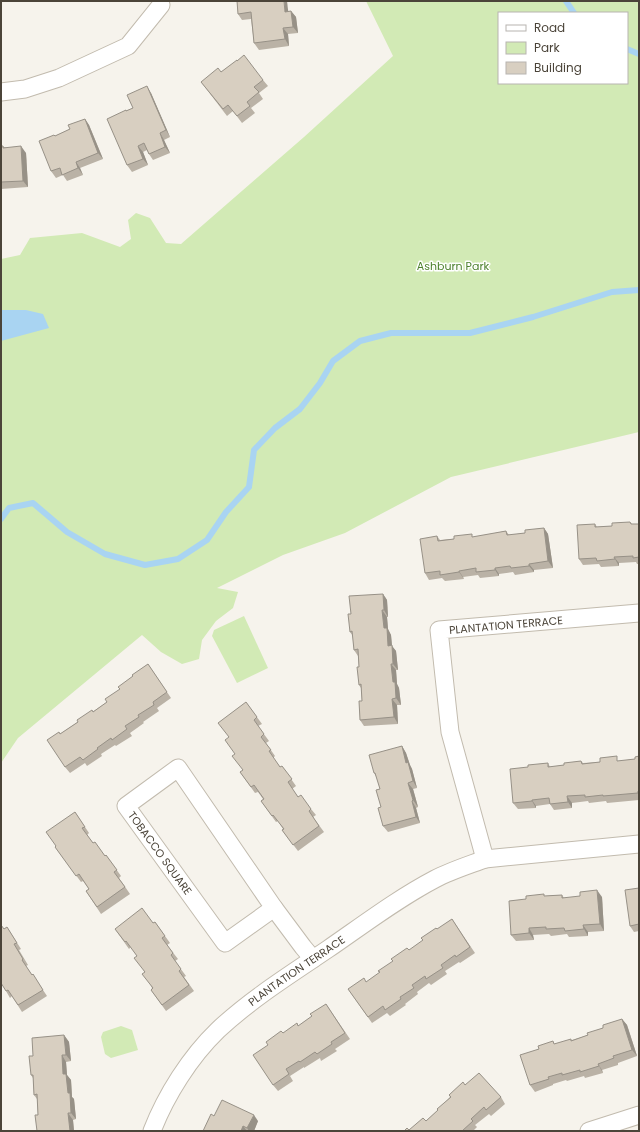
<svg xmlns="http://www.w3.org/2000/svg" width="640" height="1132" font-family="Poppins,sans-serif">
  <rect width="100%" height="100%" fill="#f6f3ec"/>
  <g fill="#d2eab5" fill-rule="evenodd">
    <path d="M366 1H639V432L451 477 345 533 283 555 217 588 238 592 233 608 216 621 202 640 199 659 182 664 161 652 142 635 18 738 1 763V259L20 255 30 238 82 233 120 247 131 239 128 220 136 213 150 218 166 243 181 244 304 137 393 56ZM499 13H627V83H499Z"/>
    <polygon points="244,616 268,668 237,683 212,636 214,630"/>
    <polygon points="121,1026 132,1030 138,1050 111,1058 105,1054 101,1037 103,1032"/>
  </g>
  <polygon fill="#a9d4f2" points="1,310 26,310 43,314 49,328 1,341"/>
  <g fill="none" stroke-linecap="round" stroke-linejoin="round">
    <g stroke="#a9d4f2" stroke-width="6">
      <polyline points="566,1 574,13"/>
      <polyline points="627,49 639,54"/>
      <polyline points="1,519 9,508 33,503 67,532 105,554 145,565 178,559 207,540 226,512 249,487 254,450 275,428 300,409 320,383 333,361 360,341 391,333 470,333 533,317 612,292 639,290"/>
    </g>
    <defs>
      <g id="minor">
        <polyline points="1,92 25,89 59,78 128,46 161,5"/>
        <polyline points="639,613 439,630 450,732 485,859 639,844"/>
        <polygon points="178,768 274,908 225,943 126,806"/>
        <polyline points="274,908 303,947 313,959"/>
        <path id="s1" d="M152 1131C166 1095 190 1057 218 1030 251 999 291 974 328 949 363 925 397 899 435 879 450 871 469 865 485 859"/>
        <polyline points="589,1131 639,1115"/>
      </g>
    </defs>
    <use href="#minor" stroke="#c2bbae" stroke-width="19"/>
    <use href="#minor" stroke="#fff" stroke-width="17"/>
  </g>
  <g fill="#bab2a6">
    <polygon points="237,1 288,11 291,11 296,17 298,33 288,34 289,46 259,50 254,43 251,19 242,20 238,14"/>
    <polygon points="237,61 263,80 268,86 259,93 263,99 251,108 255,113 242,123 233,111 227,116 201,82 221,72"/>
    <polygon points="151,93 170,137 164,140 170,153 153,160 149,154 147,150 143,152 148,165 132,172 127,165 126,111 133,108"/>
    <polygon points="85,119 89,125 103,159 80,168 83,175 67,181 63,175 56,178 51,171 55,136 70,129"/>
    <polygon points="1,146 3,146 4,147 26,153 28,187 1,189"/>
    <polygon points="630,522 632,524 639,524 639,564 637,564 636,562 619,563 619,566 601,567 599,564 583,565 579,559 595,524 597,527 612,526"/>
    <polygon points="544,528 548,534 553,568 534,570 534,572 515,575 513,572 499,574 499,576 480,578 478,575 463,577 464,579 445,581 442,578 429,580 425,573 437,536 440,540 474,537 506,531 509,535 525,533"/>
    <polygon points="383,594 387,600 388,617 387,617 388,629 391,635 392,646 396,651 398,670 396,670 397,684 399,688 401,705 397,705 398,724 364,726 360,720 362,701 361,688 359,685 359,667 358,656 354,650 353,636 350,632 351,614"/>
    <polygon points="148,664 171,698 157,708 159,711 143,722 144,723 130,733 132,736 116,746 115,745 101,754 102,756 87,766 85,763 70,773 65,767 60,734 107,702 133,676"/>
    <polygon points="246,702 262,724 258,726 269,741 266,743 275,756 273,758 280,767 282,766 296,786 292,789 298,797 311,809 316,815 313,817 324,832 298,851 282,830 283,829 278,821 276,822 261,801 263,799 258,792 255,793 240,772 243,770 235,754"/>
    <polygon points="402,746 406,753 410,765 412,769 417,788 413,789 418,807 416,808 420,823 388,832 383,826 381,807 380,789 377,778 374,773"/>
    <polygon points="639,756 639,800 607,803 606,801 589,803 588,801 572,803 572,808 554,810 550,804 536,806 536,808 518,809 513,803 528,767 548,763 550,767 564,765 581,761 583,763 600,762 620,761 635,759"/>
    <polygon points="75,812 89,833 87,835 93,843 105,856 106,855 121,876 119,878 130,894 101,914 86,891 89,889 83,881 81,882 55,847 56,847"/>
    <polygon points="639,888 639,931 634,932 630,926"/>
    <polygon points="562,895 564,898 602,897 604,931 588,932 588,936 569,937 567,934 551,936 549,934 533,935 534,940 516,941 511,935 526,899 545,896"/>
    <polygon points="452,919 475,953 460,963 459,962 445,971 447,974 431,985 429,983 417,992 418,994 405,1004 406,1005 390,1016 387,1013 372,1023 348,989 367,982"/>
    <polygon points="155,922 170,943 167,945 178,959 175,961 186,976 184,977 194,991 166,1011 151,990 152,988 137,956 131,947 129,949 115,929 153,923"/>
    <polygon points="7,927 21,949 19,950 28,965 26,966 32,975 37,981 47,996 22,1012 12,996 10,998 6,991 4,929"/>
    <polygon points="326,1004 350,1039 335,1049 337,1051 321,1061 320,1058 304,1068 304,1067 290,1076 293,1081 278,1091 273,1085 283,1033 298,1026 311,1017"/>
    <polygon points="622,1019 627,1025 637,1056 618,1063 618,1065 602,1070 603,1073 585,1078 584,1076 567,1081 566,1080 553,1084 553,1085 535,1092 530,1085 555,1044 572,1040 588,1035"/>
    <polygon points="64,1035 69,1042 71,1061 66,1062 67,1075 71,1080 72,1097 74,1099 76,1119 73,1120 74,1131 37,1131 38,1115 37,1099 34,1095 33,1078 31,1075 33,1056"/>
    <polygon points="465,1085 501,1097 505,1104 491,1116 489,1114 475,1125 477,1127 473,1131 404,1131 409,1130 426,1121 438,1110 450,1097 449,1095"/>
    <polygon points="214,1116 258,1121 254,1131 203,1131"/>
  </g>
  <g fill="#979187">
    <polygon points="284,1 287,1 289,18 285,12"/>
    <polygon points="291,11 296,17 298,33 293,27"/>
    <polygon points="283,28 288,34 289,46 285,39"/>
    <polygon points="147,86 151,93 170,137 166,130"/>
    <polygon points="85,119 89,125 103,159 98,153"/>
    <polygon points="160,133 164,140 170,153 165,147"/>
    <polygon points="21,146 26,153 28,187 23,181"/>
    <polygon points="138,146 143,152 148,165 143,159"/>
    <polygon points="76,162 80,168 83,175 78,168"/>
    <polygon points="544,528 548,534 553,568 548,561"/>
    <polygon points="614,557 619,563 619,566 615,559"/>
    <polygon points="529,564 534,570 534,572 529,566"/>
    <polygon points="495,568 499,574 499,576 495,570"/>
    <polygon points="459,571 463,577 464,579 459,572"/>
    <polygon points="383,594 387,600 388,617 384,610"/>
    <polygon points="382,610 387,617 388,629 391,635 392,646 396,651 398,670 393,664 384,628"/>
    <polygon points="391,664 396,670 397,684 399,688 401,705 396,698 393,682"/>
    <polygon points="392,699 397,705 398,724 394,717"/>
    <polygon points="402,746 406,753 410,765 412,769 417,788 413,781 406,763"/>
    <polygon points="408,783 413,789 418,807 413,800"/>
    <polygon points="567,796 572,803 572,808 568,802"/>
    <polygon points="532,800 536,806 536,808 532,801"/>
    <polygon points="412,801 416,808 420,823 416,817"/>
    <polygon points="597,890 602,897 604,931 600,924"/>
    <polygon points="583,925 588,932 588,936 584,929"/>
    <polygon points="529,928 533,935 534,940 529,933"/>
    <polygon points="622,1019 627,1025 637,1056 632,1050"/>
    <polygon points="64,1035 69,1042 71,1061 66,1055"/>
    <polygon points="62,1055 66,1062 67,1075 71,1080 72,1097 74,1099 76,1119 71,1113 68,1093 63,1074"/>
    <polygon points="598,1064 602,1070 603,1073 599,1066"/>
    <polygon points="68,1113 73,1120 74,1131 70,1131"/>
    <polygon points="254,1115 258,1121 254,1131 249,1131 247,1128"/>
    <polygon points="243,1126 247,1131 241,1131"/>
  </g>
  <g fill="#d8cfc1" stroke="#979187">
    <polygon points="237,1 284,1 285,12 291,11 293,27 283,28 285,39 254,43 251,12 238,14"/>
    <polygon points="244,55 263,80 254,87 259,92 247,102 250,106 237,116 228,105 223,109 201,82 218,68 221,72 237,60 237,61"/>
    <polygon points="147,86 166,130 160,133 165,147 149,154 144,143 138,146 143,159 127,165 107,119 126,110 126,111 133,108 127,95"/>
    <polygon points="85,119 98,153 76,162 78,168 62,175 60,168 51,171 39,141 54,135 55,136 70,129 68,125"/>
    <polygon points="1,146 3,146 3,148 21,146 23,181 1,182"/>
    <polygon points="630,522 631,524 639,524 639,557 633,558 633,556 614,557 615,559 597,561 596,558 579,559 577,525 595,524 595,527 612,526 612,523"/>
    <polygon points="544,528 548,561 529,564 529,566 511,568 510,566 495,568 495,570 476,572 476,568 459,571 459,572 440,575 440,571 425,573 420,539 437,536 438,541 454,539 454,536 472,534 472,537 506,531 507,535 525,533 525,530"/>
    <polygon points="383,594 384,610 382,610 384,628 387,628 388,646 392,645 393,664 391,664 393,682 395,682 396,698 392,699 394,717 360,720 359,701 362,701 361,684 359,685 357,667 359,667 358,649 354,650 352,631 350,632 348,614 351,614 349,596"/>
    <polygon points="148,664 167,692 153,702 154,705 138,715 139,717 125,726 127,729 112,740 111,738 97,748 98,749 83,760 80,757 65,767 47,740 59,732 60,734 78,722 77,720 92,710 93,712 107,702 105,699 120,689 118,687 133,676 132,675"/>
    <polygon points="246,702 257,717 254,720 264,734 261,737 271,750 269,751 280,767 282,766 292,779 288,782 298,797 301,795 311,809 309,811 319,826 293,845 282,830 284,829 273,815 272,816 261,801 264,799 254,785 251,787 240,772 243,770 232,756 235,754 225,740 229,737 218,723"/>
    <polygon points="402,746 406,763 408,762 413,781 408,783 413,800 412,801 416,817 383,826 378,808 381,807 376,790 380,789 375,773 374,773 369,755"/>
    <polygon points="617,756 617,761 635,759 635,757 639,756 639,791 638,791 638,793 603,796 603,795 585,797 585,795 567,796 568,802 550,804 549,798 532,800 532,801 513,803 510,769 528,767 528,765 548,763 548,767 564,765 564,763 581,761 582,764 600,762 600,758"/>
    <polygon points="75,812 85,827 82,828 93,843 95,842 105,856 106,855 117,870 114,872 125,887 97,907 86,891 89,889 79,874 76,876 55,847 56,846 46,832"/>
    <polygon points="639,888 639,924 630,926 625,890"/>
    <polygon points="597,890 600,924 583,925 584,929 565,931 564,928 546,929 546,927 529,928 529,933 511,935 509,901 526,899 526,896 544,894 544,896 562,895 562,898 580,896 580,892"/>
    <polygon points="142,908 153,923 155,922 165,936 162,938 173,953 171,955 181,969 179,971 189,985 162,1005 151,990 153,988 142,974 145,972 134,958 137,956 126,941 125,942 115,929"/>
    <polygon points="452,919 470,947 456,957 455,955 441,965 443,968 426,979 425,976 412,985 414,988 400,997 401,999 385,1010 383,1006 368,1017 348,989 364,978 366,982 380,972 378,971 393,961 391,959 407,948 409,950 423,940 421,938 436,928 437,929"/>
    <polygon points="1,925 4,929 7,927 17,943 14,944 23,959 22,960 32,975 33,974 43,990 18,1005 8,990 6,991 1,983"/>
    <polygon points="326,1004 345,1033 331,1042 332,1044 317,1054 315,1052 300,1062 299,1061 286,1069 289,1074 273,1085 253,1055 268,1045 266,1042 281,1031 283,1033 297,1023 298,1026 312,1016 310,1014"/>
    <polygon points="622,1019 632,1050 613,1056 614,1058 598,1064 599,1066 580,1072 580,1070 562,1075 562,1073 548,1077 549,1079 530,1085 520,1055 539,1049 538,1046 553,1041 554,1044 571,1039 571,1041 588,1035 587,1033 603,1028 603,1025"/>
    <polygon points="64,1035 66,1055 62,1055 63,1074 66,1074 68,1093 70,1093 71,1113 68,1113 70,1131 37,1131 35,1115 38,1115 37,1094 34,1095 33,1075 31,1075 29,1056 33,1056 32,1038"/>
    <polygon points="479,1073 501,1097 486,1110 484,1107 471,1119 473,1121 462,1131 404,1131 407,1128 409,1130 423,1118 426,1121 438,1110 437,1109 451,1097 449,1095 463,1082 465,1085"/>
    <polygon points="222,1100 254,1115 247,1128 243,1126 241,1131 203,1131 211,1114 214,1116"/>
  </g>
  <g text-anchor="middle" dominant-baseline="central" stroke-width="3" stroke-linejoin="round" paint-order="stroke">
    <g font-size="11" fill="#4a7f2a" stroke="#fff">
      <text x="453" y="266">Ashburn Park</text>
    </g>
    <g font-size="11" fill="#4b4439" stroke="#fff">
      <text transform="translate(506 625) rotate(-5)">PLANTATION TERRACE</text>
      <text transform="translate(160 853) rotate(54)">TOBACCO SQUARE</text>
      <text stroke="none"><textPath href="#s1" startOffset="220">PLANTATION TERRACE</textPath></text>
    </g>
  </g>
  <rect width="640" height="1132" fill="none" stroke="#4b4439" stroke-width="4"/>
  <rect x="498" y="12" width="130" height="72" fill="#ffffff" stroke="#b7b4b0"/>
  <rect x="506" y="25" width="20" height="6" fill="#ffffff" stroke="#b7b4b0"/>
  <text x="534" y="32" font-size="12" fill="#4b4439">Road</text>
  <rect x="506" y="42" width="20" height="12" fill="#d2eab5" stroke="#b7b4b0"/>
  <text x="534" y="52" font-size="12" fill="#4b4439">Park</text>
  <rect x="506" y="62" width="20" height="12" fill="#d8cfc1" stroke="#b7b4b0"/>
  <text x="534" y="72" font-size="12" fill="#4b4439">Building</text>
</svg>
